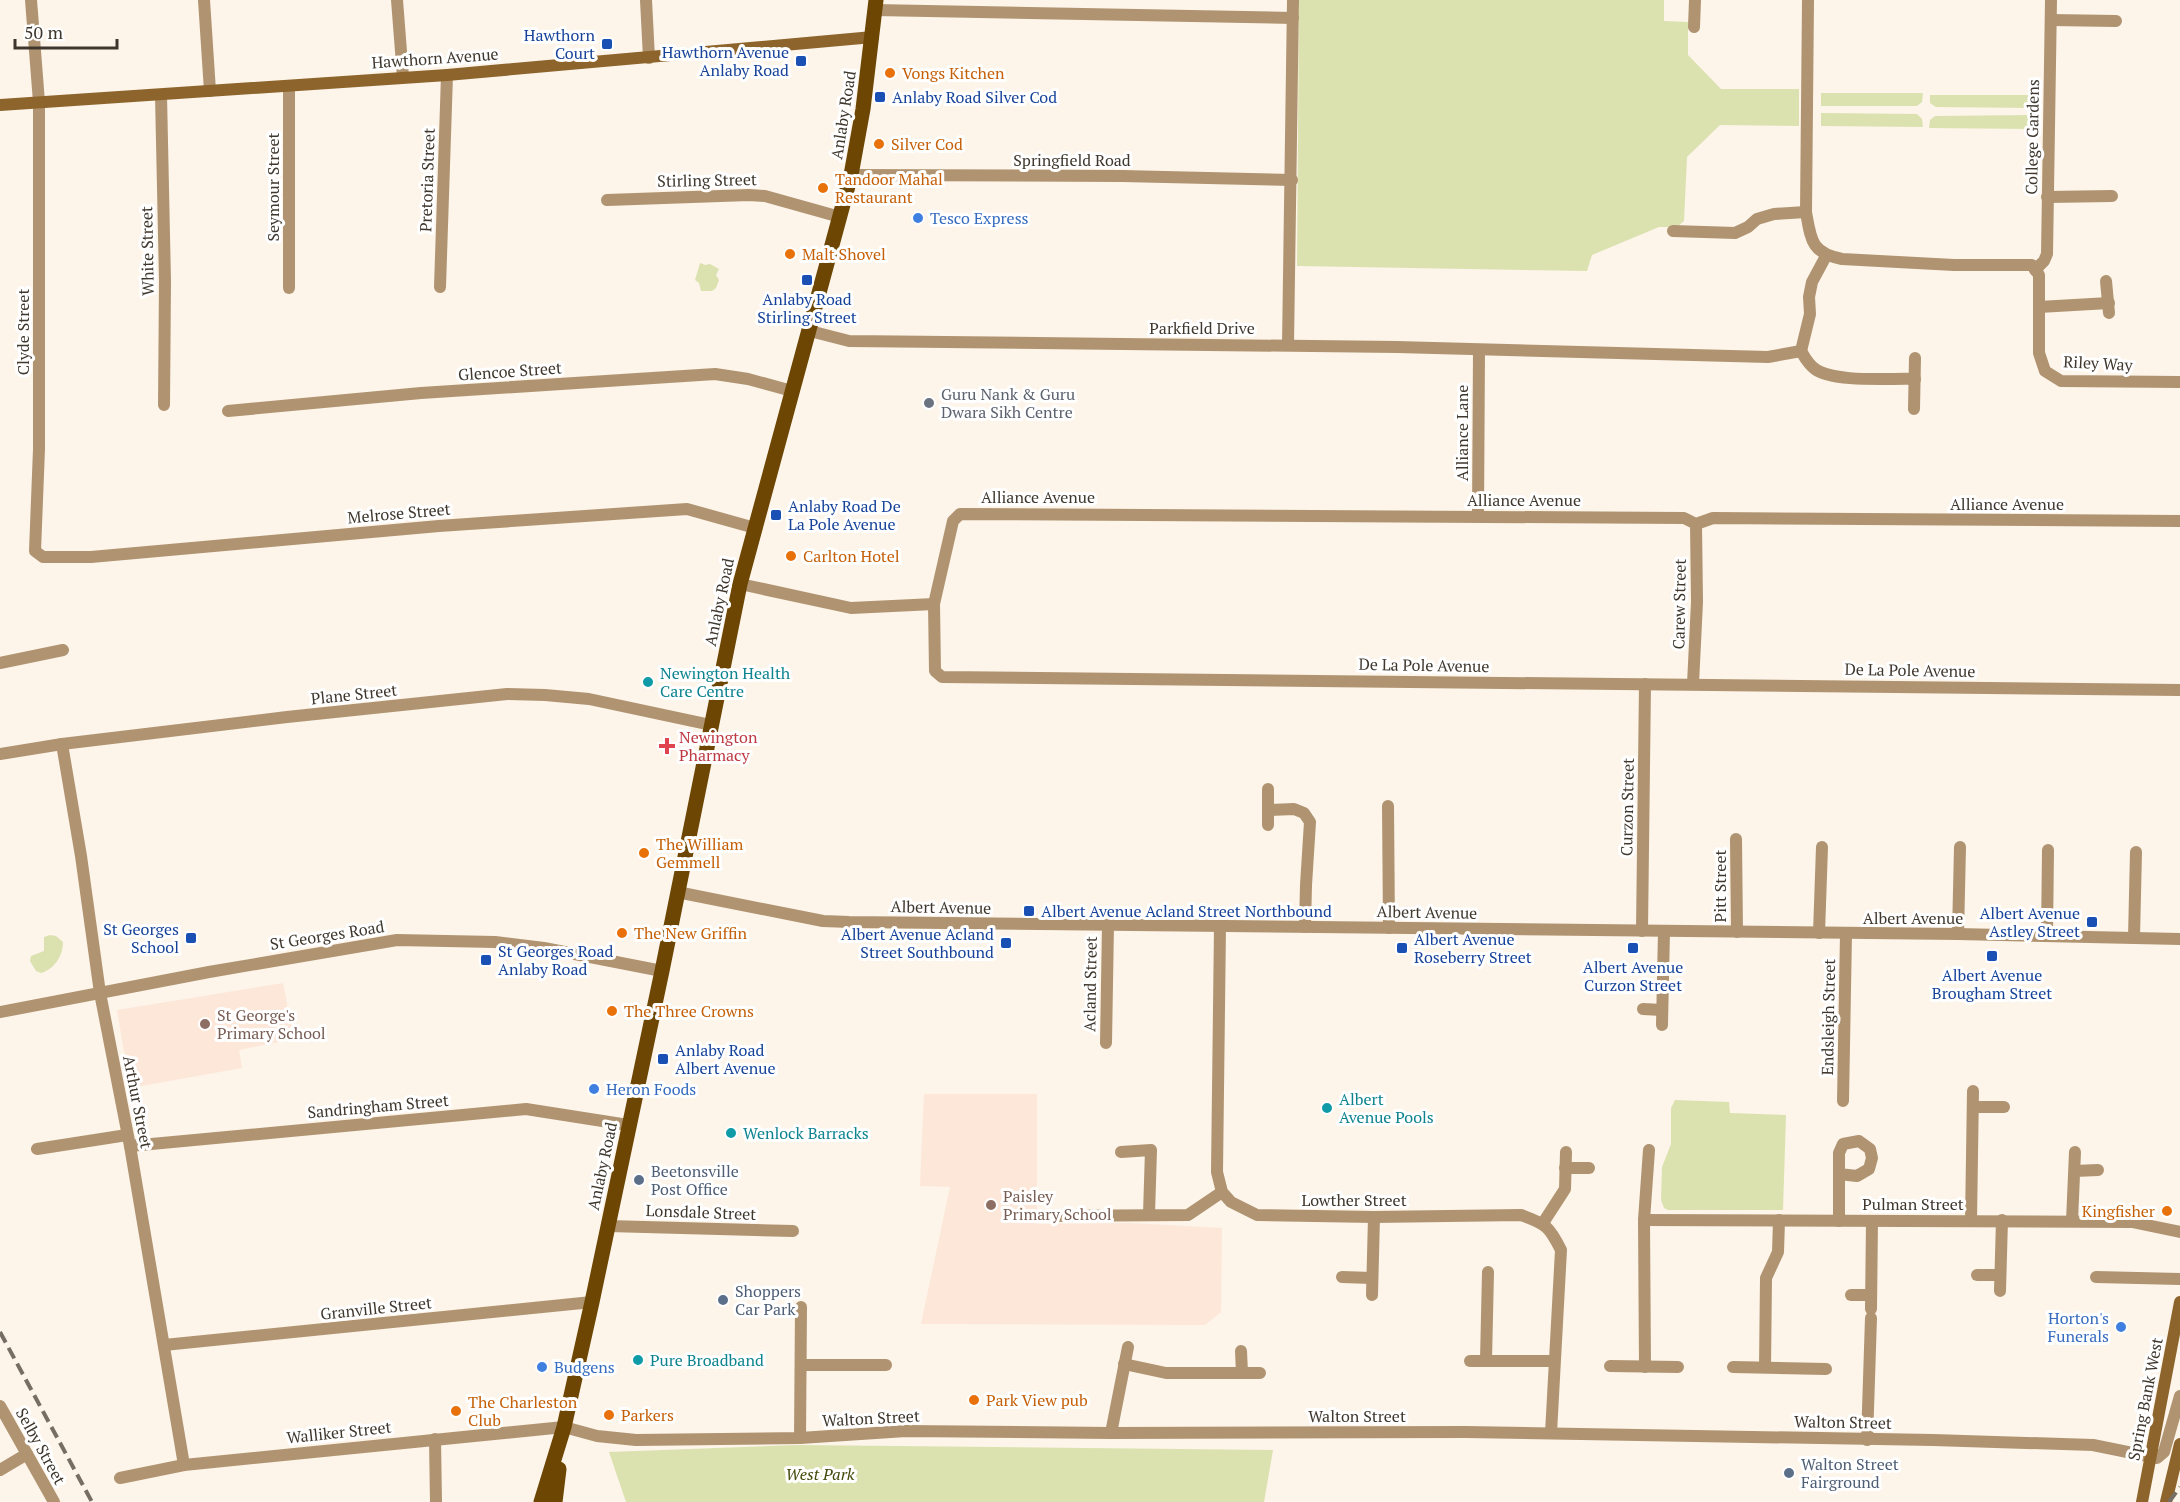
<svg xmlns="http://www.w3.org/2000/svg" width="2180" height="1502" font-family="'PT Serif',serif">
  <rect width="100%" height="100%" fill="#fdf4ea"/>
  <g fill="#fde7d9">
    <polygon points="283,983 294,1039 239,1050 242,1068 130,1088 117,1010"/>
    <polygon points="924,1094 1037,1094 1037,1224 1131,1223 1222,1228 1221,1312 1205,1325 921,1324 950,1187 920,1186"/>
  </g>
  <g fill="#dbe2af">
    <polygon points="1299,0 1664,0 1664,21 1688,22 1688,55 1721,89 1799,89 1799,126 1720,125 1687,157 1684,221 1677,227 1659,227 1592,255 1587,271 1297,266"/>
    <polygon points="1821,93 1923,93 1922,102 1917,106 1821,106"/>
    <polygon points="1930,95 2032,95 2032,108 1936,107 1930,103"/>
    <polygon points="1821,113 1917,114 1922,119 1923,127 1821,126"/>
    <polygon points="2032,115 2032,129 1929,128 1930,120 1935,116"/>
    <polygon points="700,263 705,265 710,264 719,269 716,275 719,280 716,288 712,291 701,291 699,283 695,280"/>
    <path d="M50 935 56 936 63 942C63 955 55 969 41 973L36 971 30 961 31 956 44 951V937Z"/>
    <polygon points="1675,1100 1729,1102 1730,1113 1786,1115 1783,1210 1668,1210 1664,1208 1661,1200 1662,1167 1671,1144 1671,1108"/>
    <polygon points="797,1445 1273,1450 1264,1502 626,1502 609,1452"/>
  </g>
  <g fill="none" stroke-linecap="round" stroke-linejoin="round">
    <g stroke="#b09471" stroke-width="12">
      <polyline points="31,0 39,102 39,449 35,551 43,557 91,557 439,526 687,509 755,528"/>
      <polyline points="204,0 210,91"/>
      <polyline points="397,0 403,77"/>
      <polyline points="646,0 649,58"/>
      <path d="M1808 0 1806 212C1811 240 1811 253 1842 259L1954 265H2032L2039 275V353L2045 371 2061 381 2180 382"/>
      <polyline points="875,10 1293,18"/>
      <polyline points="2051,20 2116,21"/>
      <polyline points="1694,27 1695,0"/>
      <polyline points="161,95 165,281 164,405"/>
      <polyline points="851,175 1122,176 1292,180"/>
      <polyline points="2047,197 2112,196"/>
      <polyline points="607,200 749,195 765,196 840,217"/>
      <polyline points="1673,231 1735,233 1748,227 1757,219 1774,214 1806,212"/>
      <polyline points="2035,270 2044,261 2047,254 2051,0"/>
      <polyline points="2106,281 2109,313"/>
      <polyline points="440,287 447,75"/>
      <polyline points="289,288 289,86"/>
      <polyline points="2039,307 2109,303"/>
      <polyline points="810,331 849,341 1397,347 1768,357 1801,351 1810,314 1809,297 1812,282 1826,256"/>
      <polyline points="1288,345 1293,0"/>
      <path d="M1801 351C1805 358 1808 364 1815 369 1835 383 1890 378 1915 379"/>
      <polyline points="1914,409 1915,358"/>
      <polyline points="228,411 421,393 715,374 748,379 792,391"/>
      <polyline points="1478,516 1479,350"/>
      <polyline points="2180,521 1713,518 1696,524 1684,518 960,514 953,521 934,604 935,671 942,677 2180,690"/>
      <polyline points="740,584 851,608 934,604"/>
      <polyline points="0,663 63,650"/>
      <polyline points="1693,684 1697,602 1696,524"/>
      <polyline points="62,744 81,856 100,993 130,1146 184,1465"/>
      <polyline points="0,754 62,744 287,717 507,694 545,695 589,699 711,725"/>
      <polyline points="1268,789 1268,825"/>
      <polyline points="1388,806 1389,928"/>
      <polyline points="1268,810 1294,809 1304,813 1310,822 1306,885 1305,927"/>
      <polyline points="1736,839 1737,932"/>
      <polyline points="677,892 823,921 849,922 1958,934 2180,939"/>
      <path d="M1220 926 1217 1172 1222 1192 1231 1202 1257 1215 1374 1217 1521 1215C1546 1224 1549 1226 1561 1250L1551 1433"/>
      <polyline points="1642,931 1645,684"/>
      <polyline points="1819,933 1822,847"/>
      <polyline points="1958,934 1960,847"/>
      <polyline points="2047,936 2048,850"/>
      <polyline points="2134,937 2136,852"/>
      <polyline points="1643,1009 1662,1010"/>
      <polyline points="0,1012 209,972 397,940 495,942 544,948 662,971"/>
      <polyline points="1662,1025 1664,931"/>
      <polyline points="1106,1043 1108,925"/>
      <polyline points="1843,1101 1846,934"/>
      <polyline points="1974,1107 2004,1107"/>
      <polyline points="130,1146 526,1109 628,1125"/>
      <polyline points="37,1149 127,1135"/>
      <polyline points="1121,1152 1151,1150 1149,1214"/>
      <polyline points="1565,1168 1589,1168"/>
      <polyline points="2075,1171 2098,1170"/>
      <polyline points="1041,1216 1188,1215 1222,1192"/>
      <polyline points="1644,1220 2132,1222 2180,1232"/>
      <polyline points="1839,1221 1839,1153 1843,1144 1859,1141 1870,1149 1872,1158 1869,1169 1857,1176 1839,1174"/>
      <polyline points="1971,1221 1973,1091"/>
      <polyline points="2072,1221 2075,1152"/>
      <polyline points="1543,1223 1565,1189 1566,1152"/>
      <polyline points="608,1226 793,1231"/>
      <polyline points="1977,1275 2000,1275"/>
      <polyline points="1342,1277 1372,1278"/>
      <polyline points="2096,1277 2180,1279"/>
      <polyline points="2000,1291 2002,1220"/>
      <polyline points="1372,1295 1374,1217"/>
      <polyline points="1851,1295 1871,1295"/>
      <polyline points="1871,1309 1872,1221"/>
      <polyline points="164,1345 592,1302"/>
      <polyline points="1241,1351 1242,1373"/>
      <polyline points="1486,1360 1488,1272"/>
      <polyline points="1470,1361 1554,1361"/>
      <polyline points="1124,1364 1166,1373 1260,1373"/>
      <polyline points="802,1365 886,1365"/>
      <polyline points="1610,1366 1678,1367"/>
      <polyline points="1645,1367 1644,1220 1649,1150"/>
      <polyline points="1733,1367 1826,1369"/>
      <polyline points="1765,1367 1766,1278 1778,1252 1779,1220"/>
      <polyline points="0,1406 54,1502"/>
      <polyline points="1111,1433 1128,1347"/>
      <polyline points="800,1438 801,1307"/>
      <polyline points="435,1439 436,1502"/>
      <polyline points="1867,1440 1871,1318"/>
      <polyline points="0,1470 27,1454"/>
      <polyline points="120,1478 184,1465 564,1427 597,1436 636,1440 800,1438 906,1431 1111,1433 1466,1432 1933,1440 2093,1445 2157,1458 2164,1452 2180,1396"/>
    </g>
    <g stroke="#8d652c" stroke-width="12">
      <polyline points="0,105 447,75 873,37"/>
      <polyline points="2142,1502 2180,1302"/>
      <polyline points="2166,1502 2180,1444"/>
    </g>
    <g stroke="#6c4602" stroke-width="15">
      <polyline points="541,1502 564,1427 592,1302 662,971 740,584 851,175 863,109 876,0"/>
      <polyline points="555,1502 559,1469"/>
    </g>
    <g stroke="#766e64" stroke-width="4" stroke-dasharray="12 6" stroke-linecap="butt">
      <polyline points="0,1332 92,1502"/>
      <polyline points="2169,1502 2180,1487"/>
    </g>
  </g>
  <g fill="#1a4fb4" stroke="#fff" stroke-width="2">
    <rect x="601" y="38" width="12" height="12" rx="3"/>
    <rect x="795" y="55" width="12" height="12" rx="3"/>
    <rect x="874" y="91" width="12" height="12" rx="3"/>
    <rect x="801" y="274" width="12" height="12" rx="3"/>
    <rect x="770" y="509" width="12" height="12" rx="3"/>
    <rect x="1023" y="905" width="12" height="12" rx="3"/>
    <rect x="2086" y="916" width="12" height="12" rx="3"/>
    <rect x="185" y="932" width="12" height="12" rx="3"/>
    <rect x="1000" y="937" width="12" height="12" rx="3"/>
    <rect x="1396" y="942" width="12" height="12" rx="3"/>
    <rect x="1627" y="942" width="12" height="12" rx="3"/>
    <rect x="1986" y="950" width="12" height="12" rx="3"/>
    <rect x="480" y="954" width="12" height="12" rx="3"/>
    <rect x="657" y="1053" width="12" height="12" rx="3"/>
  </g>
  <g fill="#e8710a" stroke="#fff" stroke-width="2">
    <circle cx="890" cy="73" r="6"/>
    <circle cx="879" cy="144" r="6"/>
    <circle cx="823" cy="188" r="6"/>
    <circle cx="790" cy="254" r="6"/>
    <circle cx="791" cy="556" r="6"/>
    <circle cx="644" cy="853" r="6"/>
    <circle cx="622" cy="933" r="6"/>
    <circle cx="612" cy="1011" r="6"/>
    <circle cx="2167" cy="1211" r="6"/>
    <circle cx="974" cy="1400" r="6"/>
    <circle cx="456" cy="1411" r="6"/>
    <circle cx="609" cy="1415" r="6"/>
  </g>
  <g fill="#3f7fe0" stroke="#fff" stroke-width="2">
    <circle cx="918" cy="218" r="6"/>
    <circle cx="594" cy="1089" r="6"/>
    <circle cx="2121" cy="1327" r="6"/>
    <circle cx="542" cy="1367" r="6"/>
  </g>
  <circle fill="#6b7280" stroke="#fff" stroke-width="2" cx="929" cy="403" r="6"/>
  <g fill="#0f9aa8" stroke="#fff" stroke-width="2">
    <circle cx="648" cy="682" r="6"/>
    <circle cx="1327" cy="1108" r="6"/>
    <circle cx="731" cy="1133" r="6"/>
    <circle cx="638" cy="1360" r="6"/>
  </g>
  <path fill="#e0444e" stroke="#fff" stroke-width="2" d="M664 737h6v6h6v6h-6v6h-6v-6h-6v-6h6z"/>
  <g fill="#8d6e63" stroke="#fff" stroke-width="2">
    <circle cx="205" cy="1024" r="6"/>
    <circle cx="991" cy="1205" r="6"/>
  </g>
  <g fill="#5c6f8a" stroke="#fff" stroke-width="2">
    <circle cx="639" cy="1180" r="6"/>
    <circle cx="723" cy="1300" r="6"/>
    <circle cx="1789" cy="1473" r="6"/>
  </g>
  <g text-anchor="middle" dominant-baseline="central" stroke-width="6" stroke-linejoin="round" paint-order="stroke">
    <g font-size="16" fill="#164399" stroke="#fff" text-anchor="start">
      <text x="595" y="35" text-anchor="end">Hawthorn<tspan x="595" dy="18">Court</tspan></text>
      <text x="789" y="52" text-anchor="end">Hawthorn Avenue<tspan x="789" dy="18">Anlaby Road</tspan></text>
      <text x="892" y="97">Anlaby Road Silver Cod</text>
      <text x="807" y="299" text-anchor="middle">Anlaby Road<tspan x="807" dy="18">Stirling Street</tspan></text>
      <text x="788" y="506">Anlaby Road De<tspan x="788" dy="18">La Pole Avenue</tspan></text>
      <text x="1041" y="911">Albert Avenue Acland Street Northbound</text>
      <text x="2080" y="913" text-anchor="end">Albert Avenue<tspan x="2080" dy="18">Astley Street</tspan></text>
      <text x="179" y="929" text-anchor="end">St Georges<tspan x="179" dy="18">School</tspan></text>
      <text x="994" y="934" text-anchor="end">Albert Avenue Acland<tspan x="994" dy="18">Street Southbound</tspan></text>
      <text x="1414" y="939">Albert Avenue<tspan x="1414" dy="18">Roseberry Street</tspan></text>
      <text x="498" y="951">St Georges Road<tspan x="498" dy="18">Anlaby Road</tspan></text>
      <text x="1633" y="967" text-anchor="middle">Albert Avenue<tspan x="1633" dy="18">Curzon Street</tspan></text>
      <text x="1992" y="975" text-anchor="middle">Albert Avenue<tspan x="1992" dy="18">Brougham Street</tspan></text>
      <text x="675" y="1050">Anlaby Road<tspan x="675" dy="18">Albert Avenue</tspan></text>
    </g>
    <g font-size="16" fill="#3f372d" stroke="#fff">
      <text transform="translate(435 58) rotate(-4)">Hawthorn Avenue</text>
      <text transform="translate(843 115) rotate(-81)">Anlaby Road</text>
      <text transform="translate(2032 137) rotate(-89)">College Gardens</text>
      <text x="1072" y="160">Springfield Road</text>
      <text transform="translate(427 180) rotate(-88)">Pretoria Street</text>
      <text transform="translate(707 180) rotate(-1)">Stirling Street</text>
      <text transform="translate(273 187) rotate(-90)">Seymour Street</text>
      <text transform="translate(147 251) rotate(-91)">White Street</text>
      <text x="1202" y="328">Parkfield Drive</text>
      <text transform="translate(23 332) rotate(-90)">Clyde Street</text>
      <text transform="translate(2098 363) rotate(3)">Riley Way</text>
      <text transform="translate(510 371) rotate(-4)">Glencoe Street</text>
      <text transform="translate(1462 433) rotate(-90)">Alliance Lane</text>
      <text x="1038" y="497">Alliance Avenue</text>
      <text x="1524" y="500">Alliance Avenue</text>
      <text x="2007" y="504">Alliance Avenue</text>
      <text transform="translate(399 513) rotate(-5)">Melrose Street</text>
      <text transform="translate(719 602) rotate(-78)">Anlaby Road</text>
      <text transform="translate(1679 604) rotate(-89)">Carew Street</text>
      <text transform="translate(1424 665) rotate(1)">De La Pole Avenue</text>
      <text transform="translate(1910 670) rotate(1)">De La Pole Avenue</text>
      <text transform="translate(354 694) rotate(-6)">Plane Street</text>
      <text transform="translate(1627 807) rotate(-89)">Curzon Street</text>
      <text transform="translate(1720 886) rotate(-90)">Pitt Street</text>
      <text transform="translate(941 907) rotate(1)">Albert Avenue</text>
      <text transform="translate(1427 912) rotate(1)">Albert Avenue</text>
      <text x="1913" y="918">Albert Avenue</text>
      <text transform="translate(327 935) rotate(-9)">St Georges Road</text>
      <text transform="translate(1090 984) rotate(-89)">Acland Street</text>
      <text transform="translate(1828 1017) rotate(-89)">Endsleigh Street</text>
      <text transform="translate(138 1102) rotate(79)">Arthur Street</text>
      <text transform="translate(378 1106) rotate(-5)">Sandringham Street</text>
      <text transform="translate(602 1166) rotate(-78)">Anlaby Road</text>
      <text x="1354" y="1200">Lowther Street</text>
      <text x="1913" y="1204">Pulman Street</text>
      <text transform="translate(701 1212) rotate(2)">Lonsdale Street</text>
      <text transform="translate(376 1308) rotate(-6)">Granville Street</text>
      <text transform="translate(2145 1399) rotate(-79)">Spring Bank West</text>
      <text x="1357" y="1416">Walton Street</text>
      <text transform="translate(871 1418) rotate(-3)">Walton Street</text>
      <text transform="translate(1843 1422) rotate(1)">Walton Street</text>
      <text transform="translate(339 1432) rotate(-6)">Walliker Street</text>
      <text transform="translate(41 1446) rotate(61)">Selby Street</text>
    </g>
    <g font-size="16" fill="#c56008" stroke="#fff" text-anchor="start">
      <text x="902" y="73">Vongs Kitchen</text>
      <text x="891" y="144">Silver Cod</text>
      <text x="835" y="179">Tandoor Mahal<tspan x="835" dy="18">Restaurant</tspan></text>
      <text x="802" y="254">Malt Shovel</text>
      <text x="803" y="556">Carlton Hotel</text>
      <text x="656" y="844">The William<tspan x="656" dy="18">Gemmell</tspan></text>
      <text x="634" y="933">The New Griffin</text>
      <text x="624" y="1011">The Three Crowns</text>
      <text x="2155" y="1211" text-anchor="end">Kingfisher</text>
      <text x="986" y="1400">Park View pub</text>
      <text x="468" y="1402">The Charleston<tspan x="468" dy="18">Club</tspan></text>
      <text x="621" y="1415">Parkers</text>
    </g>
    <g font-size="16" fill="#366cbe" stroke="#fff" text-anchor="start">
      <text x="930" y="218">Tesco Express</text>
      <text x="606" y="1089">Heron Foods</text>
      <text x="2109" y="1318" text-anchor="end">Horton's<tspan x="2109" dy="18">Funerals</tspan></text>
      <text x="554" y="1367">Budgens</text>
    </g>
    <g font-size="16" fill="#5b616d" stroke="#fff" text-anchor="start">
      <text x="941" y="394">Guru Nank &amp; Guru<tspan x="941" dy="18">Dwara Sikh Centre</tspan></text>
    </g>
    <g font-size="16" fill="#0d838f" stroke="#fff" text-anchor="start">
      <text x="660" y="673">Newington Health<tspan x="660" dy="18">Care Centre</tspan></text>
      <text x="1339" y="1099">Albert<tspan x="1339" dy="18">Avenue Pools</tspan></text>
      <text x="743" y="1133">Wenlock Barracks</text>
      <text x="650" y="1360">Pure Broadband</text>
    </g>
    <g font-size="16" fill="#be3a42" stroke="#fff" text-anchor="start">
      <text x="679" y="737">Newington<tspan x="679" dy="18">Pharmacy</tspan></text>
    </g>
    <g font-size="16" fill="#785e54" stroke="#fff" text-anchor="start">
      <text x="217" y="1015">St George's<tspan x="217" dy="18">Primary School</tspan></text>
      <text x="1003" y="1196">Paisley<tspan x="1003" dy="18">Primary School</tspan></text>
    </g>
    <g font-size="16" fill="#4e5e75" stroke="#fff" text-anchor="start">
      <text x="651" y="1171">Beetonsville<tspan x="651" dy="18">Post Office</tspan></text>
      <text x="735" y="1291">Shoppers<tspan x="735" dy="18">Car Park</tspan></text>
      <text x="1801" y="1464">Walton Street<tspan x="1801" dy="18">Fairground</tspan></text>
    </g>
    <g font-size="16" font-style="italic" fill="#454a0b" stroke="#fff">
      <text x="820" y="1474">West Park</text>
    </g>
  </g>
  <path d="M15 39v9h102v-9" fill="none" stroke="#3f372d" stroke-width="3"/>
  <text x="24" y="39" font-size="18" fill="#3f372d" stroke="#ffffff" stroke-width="4.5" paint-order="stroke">50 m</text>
</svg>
